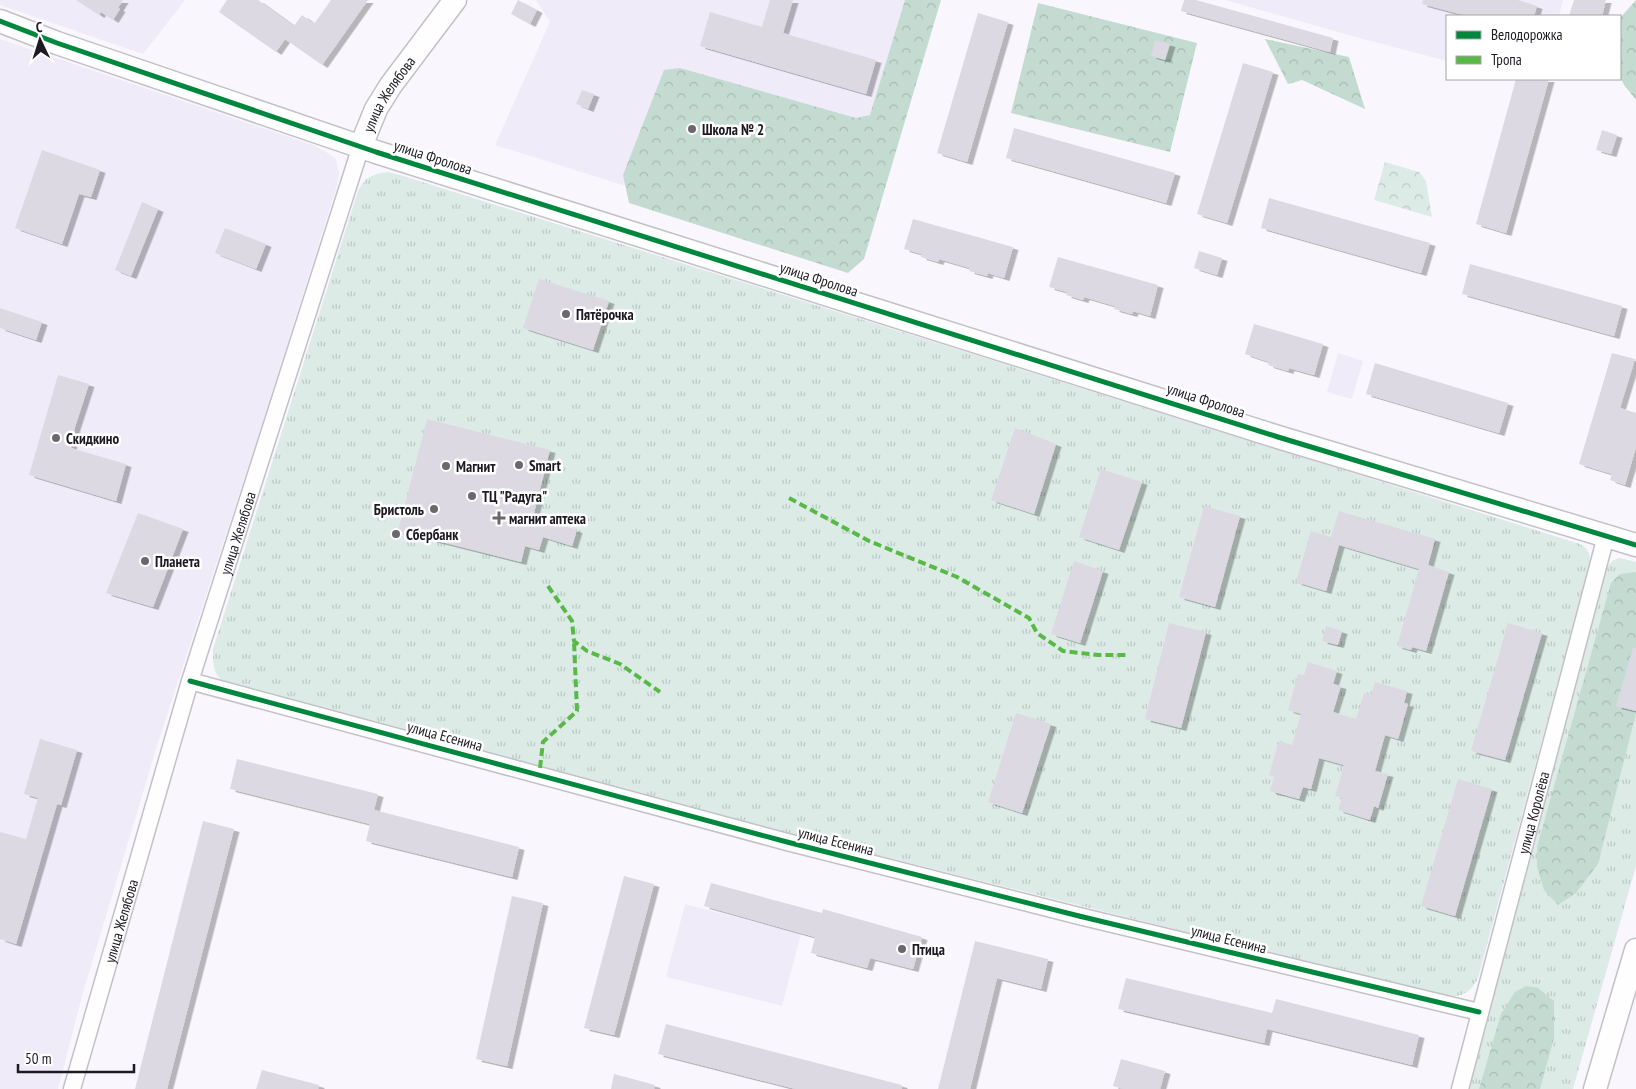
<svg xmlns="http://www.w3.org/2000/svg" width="1636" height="1089" font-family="'PT Sans Narrow',sans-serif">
  <defs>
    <pattern id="grass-tufts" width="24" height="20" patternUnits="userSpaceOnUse" patternTransform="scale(1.25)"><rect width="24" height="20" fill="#dcebe6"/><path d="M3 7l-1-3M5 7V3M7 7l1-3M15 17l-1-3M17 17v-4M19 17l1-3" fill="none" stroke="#bcc9c5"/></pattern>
    <pattern id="forest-crowns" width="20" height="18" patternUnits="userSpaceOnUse" patternTransform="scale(1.25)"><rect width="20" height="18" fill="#c4dbd2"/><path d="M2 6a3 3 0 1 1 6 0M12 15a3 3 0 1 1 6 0" fill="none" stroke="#a8bbb4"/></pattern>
    <pattern id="park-crowns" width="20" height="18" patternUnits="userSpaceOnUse" patternTransform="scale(1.25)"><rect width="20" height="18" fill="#dcebe6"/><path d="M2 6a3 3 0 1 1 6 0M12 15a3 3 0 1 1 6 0" fill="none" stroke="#bcc9c5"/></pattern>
    <filter id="shadow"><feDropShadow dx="5.5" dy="3" stdDeviation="0" flood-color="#0004"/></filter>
  </defs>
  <rect width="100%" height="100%" fill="#f9f7fd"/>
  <g fill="#f0ebf8">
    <polygon points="0,0 185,0 143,54 0,5"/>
    <polygon points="536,0 921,0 842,254 495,145 550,22"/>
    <polygon points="1225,0 1563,0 1559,16 1447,16 1447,61 1363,39"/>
    <polygon points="0,39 313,145 326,152 336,159 339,174 337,186 260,430 157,746 82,996 58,1089 0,1089"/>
    <polygon points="1338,353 1363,361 1352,399 1327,392"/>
    <polygon points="685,904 801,934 782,1006 666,977"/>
  </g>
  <g fill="url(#grass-tufts)">
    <path d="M387 172 400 175 1580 544C1589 549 1591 555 1589 565L1478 978C1470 994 1460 998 1443 996L789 833 245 690C219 683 212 677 213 649L358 191C365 177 373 174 387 172Z"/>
    <path d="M1620 558 1636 562V866L1573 1089H1467L1606 570C1609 563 1612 560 1620 558Z"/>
  </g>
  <g fill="url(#forest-crowns)">
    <polygon points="905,0 941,0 864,259 848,273 629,203 623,175 664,70 680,68 856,118 870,115"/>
    <polygon points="1636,0 1636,100 1624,85 1620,77 1620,18"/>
    <polygon points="1038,3 1197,43 1170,152 1011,113"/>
    <polygon points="1265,39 1349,57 1365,109 1302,80 1288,84"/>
    <polygon points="1636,572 1636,713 1598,864 1576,893 1558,905 1544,890 1537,867 1537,847 1611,583 1620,574"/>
    <polygon points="1526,986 1538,988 1554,1001 1554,1038 1540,1089 1479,1089 1501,1014 1515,992"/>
  </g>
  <polygon fill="url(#park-crowns)" points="1385,162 1419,172 1426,181 1432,217 1374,200"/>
  <g fill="#ddd9e3" filter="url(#shadow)">
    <polygon points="76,0 123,0 118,8 120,9 113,20 101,12 99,15"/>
    <polygon points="227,0 258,0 294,26 302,15 314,24 331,0 368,0 322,65 285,39 276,52 219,12"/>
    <polygon points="518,0 537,10 530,24 511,14"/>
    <polygon points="770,0 793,0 783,33 876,60 866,94 700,46 710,12 762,27"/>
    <polygon points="1184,0 1196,0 1333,38 1330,52 1181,11"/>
    <polygon points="1423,0 1518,0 1537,6 1534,16 1467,16 1422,4"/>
    <polygon points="1574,0 1606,0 1602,16 1569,16"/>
    <polygon points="978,13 1008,22 967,162 937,153"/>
    <polygon points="1155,40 1170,44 1165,60 1151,56"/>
    <polygon points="1243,63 1273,72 1227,223 1197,214"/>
    <polygon points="1516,79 1549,79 1506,233 1476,224"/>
    <polygon points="582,90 594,94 588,109 576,104"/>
    <polygon points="1014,128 1175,173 1166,203 1006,158"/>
    <polygon points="1602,130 1617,135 1611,154 1596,150"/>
    <polygon points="42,150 100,170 91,197 79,194 62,244 15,228"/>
    <polygon points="1269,198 1430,243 1421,273 1261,228"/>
    <polygon points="142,202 158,209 131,276 115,270"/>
    <polygon points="913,219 1013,247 1004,278 988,273 987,276 969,271 970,268 939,259 938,262 921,257 922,254 904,249"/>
    <polygon points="225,228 266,244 256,269 215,253"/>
    <polygon points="1199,251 1222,258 1217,275 1194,268"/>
    <polygon points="1058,257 1158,285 1150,316 1133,311 1132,314 1114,309 1115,306 1084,297 1083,300 1066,295 1067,292 1049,287"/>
    <polygon points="1470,264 1622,306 1614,336 1462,294"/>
    <polygon points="539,279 609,301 593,350 523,328"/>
    <polygon points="0,308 42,322 36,340 0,328"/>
    <polygon points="1254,324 1323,344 1314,375 1289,368 1288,371 1268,365 1269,362 1245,354"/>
    <polygon points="1612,353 1635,359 1620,408 1636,413 1636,447 1625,485 1610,480 1612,474 1579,464"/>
    <polygon points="1375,363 1508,403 1499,433 1366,394"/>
    <polygon points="58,375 89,384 75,427 71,448 126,464 116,501 29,475"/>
    <polygon points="427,419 550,450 533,517 577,530 572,546 543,537 539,550 525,546 521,562 398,531"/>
    <polygon points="1015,428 1056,444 1034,514 991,500"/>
    <polygon points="1101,469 1142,482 1119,550 1079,537"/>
    <polygon points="1204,506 1240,516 1215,607 1179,597"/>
    <polygon points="1339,511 1435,539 1428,565 1449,572 1426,651 1412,647 1411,650 1397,646 1419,569 1339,545 1326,591 1296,582 1311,531 1331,537"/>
    <polygon points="138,513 183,529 153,607 106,593"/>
    <polygon points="1074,561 1103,571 1080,643 1051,634"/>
    <polygon points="1169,623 1206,632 1181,728 1145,719"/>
    <polygon points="1508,623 1542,633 1505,760 1471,751"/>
    <polygon points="1326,626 1342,631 1338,645 1322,641"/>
    <polygon points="1633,648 1636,648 1636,711 1616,706"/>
    <polygon points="1308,662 1337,671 1333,684 1341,686 1333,712 1356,719 1364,693 1371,695 1375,682 1407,691 1404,703 1408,704 1398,739 1385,735 1375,771 1388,774 1378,808 1374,806 1370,820 1338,810 1342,798 1335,796 1344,765 1319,758 1311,789 1303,787 1299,799 1270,791 1274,777 1269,775 1279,741 1292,745 1301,714 1288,710 1298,674 1304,675"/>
    <polygon points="1016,713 1051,724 1022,813 988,802"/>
    <polygon points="40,739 77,750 61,805 57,804 16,944 0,939 0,832 26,839 38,798 24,794"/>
    <polygon points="237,759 378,794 374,810 519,847 512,877 366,841 370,824 230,789"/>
    <polygon points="1458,779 1492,789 1455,916 1421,906"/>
    <polygon points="203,821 234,829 167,1089 135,1089"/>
    <polygon points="624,876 654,884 614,1035 584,1028"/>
    <polygon points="711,883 822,913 823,909 922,937 913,969 870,958 867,968 811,953 815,937 704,906"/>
    <polygon points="512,896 543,903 507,1066 476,1059"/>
    <polygon points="975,941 1048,959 1041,989 997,978 970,1089 938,1089"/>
    <polygon points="1126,978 1272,1013 1276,999 1419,1035 1412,1065 1267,1029 1264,1043 1118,1009"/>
    <polygon points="666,1024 902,1085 902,1089 796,1089 658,1054"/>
    <polygon points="1121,1059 1165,1071 1160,1089 1123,1089 1113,1086"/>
    <polygon points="262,1070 319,1085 318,1089 256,1089"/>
    <polygon points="614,1074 655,1085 654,1089 611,1089"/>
  </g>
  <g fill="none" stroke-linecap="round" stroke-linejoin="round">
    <defs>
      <g id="street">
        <polyline points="190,681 787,842 1079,916 1479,1012"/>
        <path id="s1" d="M72 1089 190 681 361 146"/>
        <path id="s2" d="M1460 1089 1606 536"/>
      </g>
      <g id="secondary">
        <polyline points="0,21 57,43 376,152 1278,437 1636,545"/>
        <path id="s3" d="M361 146 376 109 391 85 455 0"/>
        <polyline points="1595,1089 1636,950"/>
      </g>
    </defs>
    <use href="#street" stroke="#c3c0c8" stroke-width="19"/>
    <use href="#secondary" stroke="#c3c0c8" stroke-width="25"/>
    <use href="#street" stroke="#fefeff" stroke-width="16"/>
    <use href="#secondary" stroke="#fefeff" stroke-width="22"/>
    <g stroke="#58b947" stroke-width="4" stroke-dasharray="8 4" stroke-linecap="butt">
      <polyline points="789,498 869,541 957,577 1029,618 1037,633 1063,651 1098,655 1126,655"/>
      <polyline points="548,586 572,621 574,641 587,651 620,664 660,692"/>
      <polyline points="540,768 543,742 577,711 574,641"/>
    </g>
    <defs>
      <g id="cycleway">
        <polyline points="0,21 57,43 376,152 1278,437 1636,545"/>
        <polyline points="190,681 787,842 1079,916 1479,1012"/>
      </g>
    </defs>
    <use href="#cycleway" stroke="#fff" stroke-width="8"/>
    <use href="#cycleway" stroke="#00873e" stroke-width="5"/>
  </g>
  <g fill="#6a676f" stroke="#fff" stroke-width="2">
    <circle cx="692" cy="129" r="5"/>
    <circle cx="566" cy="314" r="5"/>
    <circle cx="56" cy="438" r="5"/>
    <circle cx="519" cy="465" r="5"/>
    <circle cx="446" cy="466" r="5"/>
    <circle cx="472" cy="496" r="5"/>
    <circle cx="434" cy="509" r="5"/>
    <path d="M496.5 510.5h5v5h5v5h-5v5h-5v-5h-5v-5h5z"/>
    <circle cx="396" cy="534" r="5"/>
    <circle cx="145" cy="561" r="5"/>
    <circle cx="902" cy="949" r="5"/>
  </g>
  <g text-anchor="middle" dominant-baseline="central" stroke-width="5" stroke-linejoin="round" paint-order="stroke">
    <g font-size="15" fill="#1d1a22" stroke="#fff">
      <text stroke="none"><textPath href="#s3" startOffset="59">улица Желябова</textPath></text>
      <text transform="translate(433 157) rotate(18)">улица Фролова</text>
      <text transform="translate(819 279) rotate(18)">улица Фролова</text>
      <text transform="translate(1206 400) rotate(18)">улица Фролова</text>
      <text stroke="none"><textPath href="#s1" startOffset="580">улица Желябова</textPath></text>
      <text transform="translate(445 736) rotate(15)">улица Есенина</text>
      <text stroke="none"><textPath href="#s2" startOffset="286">улица Королёва</textPath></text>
      <text transform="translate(836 841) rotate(14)">улица Есенина</text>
      <text stroke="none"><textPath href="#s1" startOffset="175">улица Желябова</textPath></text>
      <text transform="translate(1229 939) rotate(14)">улица Есенина</text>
    </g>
    <g font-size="15" font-weight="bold" fill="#1d1a22" stroke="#fff" text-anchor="start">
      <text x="702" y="129">Школа № 2</text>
      <text x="576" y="314">Пятёрочка</text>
      <text x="66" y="438">Скидкино</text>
      <text x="529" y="465">Smart</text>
      <text x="456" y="466">Магнит</text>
      <text x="482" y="496">ТЦ "Радуга"</text>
      <text x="424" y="509" text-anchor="end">Бристоль</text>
      <text x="509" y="518">магнит аптека</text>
      <text x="406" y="534">Сбербанк</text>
      <text x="155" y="561">Планета</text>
      <text x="912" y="949">Птица</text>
    </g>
  </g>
  <rect x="1446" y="15" width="175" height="65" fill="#ffffff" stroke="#a5a3a7"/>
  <rect x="1456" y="31" width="25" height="8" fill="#00873e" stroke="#a5a3a7"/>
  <text x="1491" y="40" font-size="15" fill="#1d1a22">Велодорожка</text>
  <rect x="1456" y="56" width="25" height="8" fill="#58b947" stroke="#a5a3a7"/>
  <text x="1491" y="65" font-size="15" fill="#1d1a22">Тропа</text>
  <g transform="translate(40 40) rotate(356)" stroke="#ffffff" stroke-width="4" paint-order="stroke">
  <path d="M0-4L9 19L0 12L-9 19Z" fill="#1d1a22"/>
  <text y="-8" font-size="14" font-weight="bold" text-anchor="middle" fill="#1d1a22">С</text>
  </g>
  <path d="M18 1064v8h116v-8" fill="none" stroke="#1d1a22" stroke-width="2.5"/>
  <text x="25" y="1064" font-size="15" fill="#1d1a22" stroke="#ffffff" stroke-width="4" paint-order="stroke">50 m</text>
</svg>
